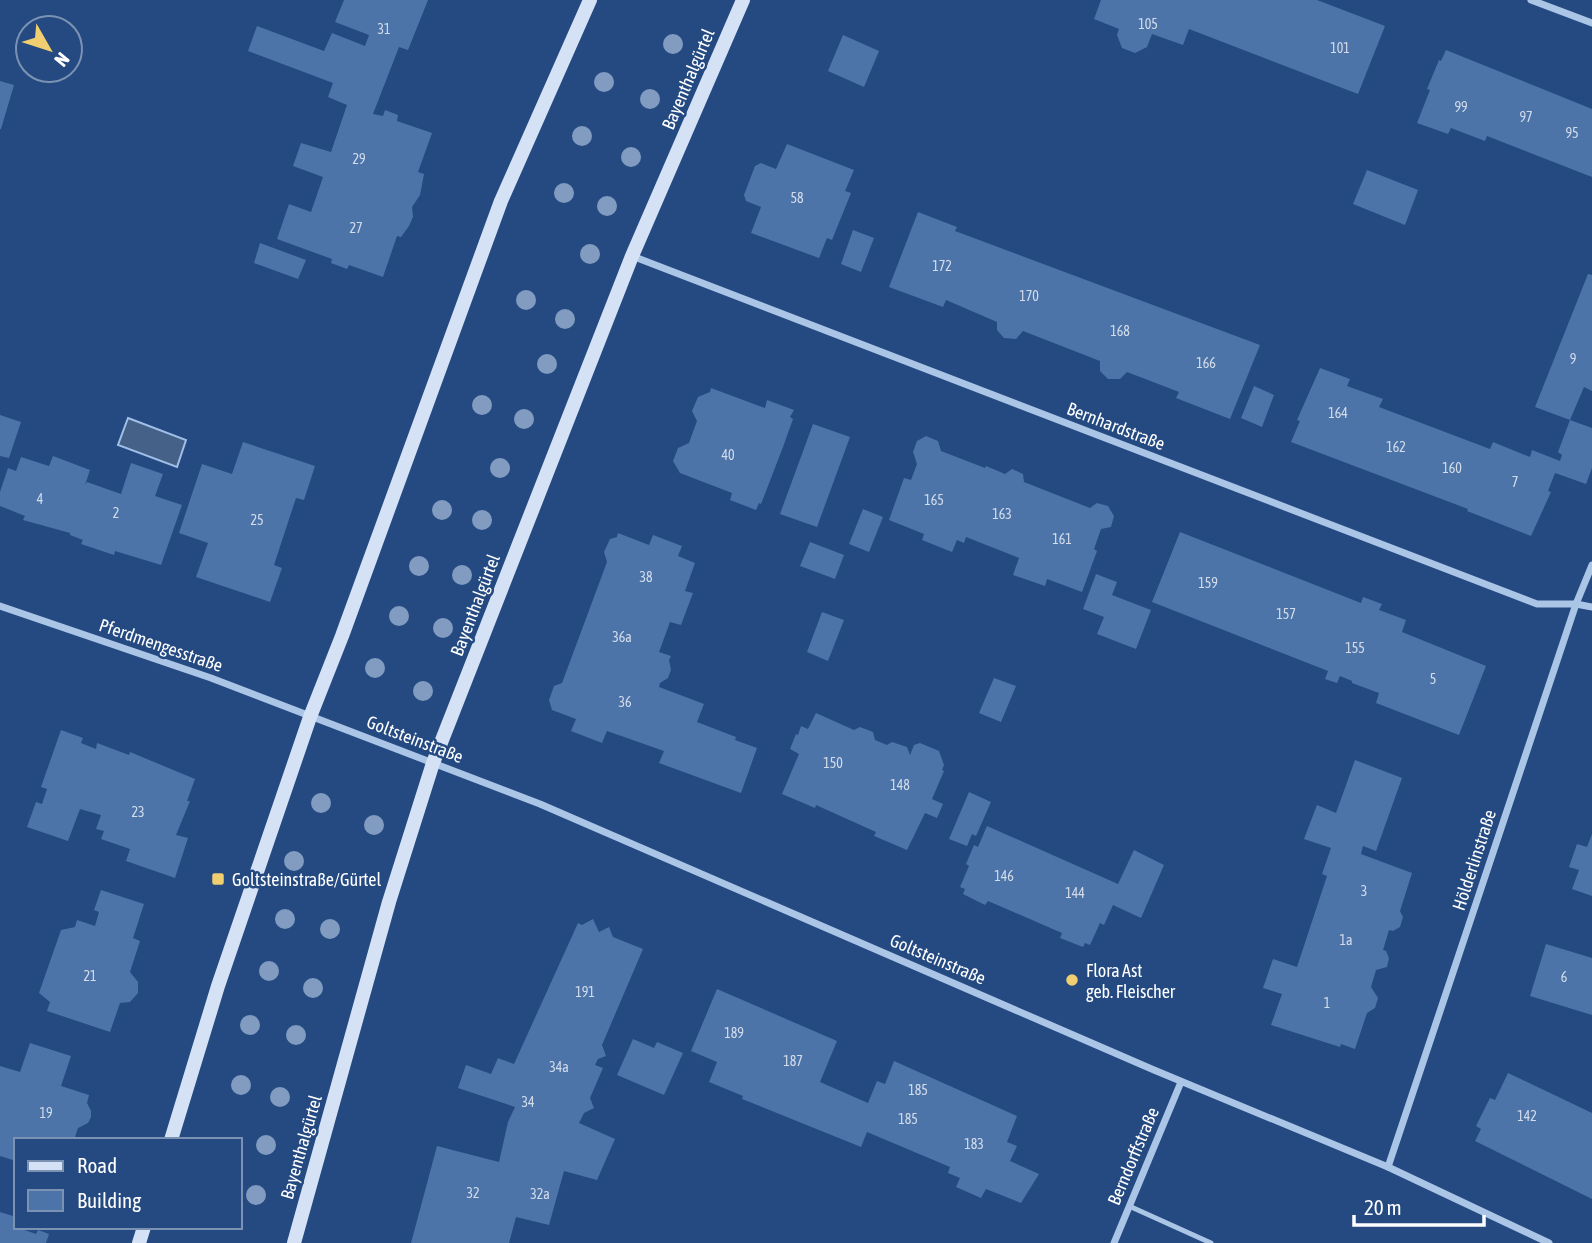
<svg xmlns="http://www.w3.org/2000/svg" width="1592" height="1243" font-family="'Asap Condensed',sans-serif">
  <rect width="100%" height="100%" fill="#244a81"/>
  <polygon fill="#456188" stroke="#a0bfe7" stroke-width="2" points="128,418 186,440 177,467 118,445"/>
  <g fill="#4d74a9">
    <polygon points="344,0 428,0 408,50 399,47 373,114 383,116 385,110 398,115 397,121 432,133 418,172 424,174 420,195 412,207 413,217 409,226 401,237 397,236 383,277 349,265 347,269 331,263 332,259 277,239 289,204 311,212 323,177 293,166 301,143 331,152 347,105 328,97 333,83 248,51 257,26 324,51 332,33 365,46 369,35 335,22"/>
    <polygon points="1101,0 1317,0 1385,26 1358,94 1189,29 1183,45 1152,34 1147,47 1135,53 1122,48 1117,35 1119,29 1094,19"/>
    <polygon points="843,35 879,51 864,87 828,71"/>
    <polygon points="1446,50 1592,109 1592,177 1487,136 1485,141 1451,128 1448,134 1417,123 1430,90 1427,89 1439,60 1441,61"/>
    <polygon points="0,81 14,85 1,129 0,129"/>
    <polygon points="787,144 854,170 845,191 851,193 832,240 827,238 819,258 751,233 761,207 746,201 744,195 755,166 761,163 776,169"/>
    <polygon points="1367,170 1418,190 1405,225 1353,204"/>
    <polygon points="918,212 957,227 955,231 1260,345 1230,419 1176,398 1179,392 1127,372 1120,379 1108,379 1100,371 1100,361 1023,331 1016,339 1004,338 997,330 997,322 946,300 943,307 889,287"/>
    <polygon points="853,230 874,238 861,272 841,264"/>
    <polygon points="260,243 306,260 298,279 254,263"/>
    <polygon points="1588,274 1592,275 1592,391 1584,387 1570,420 1592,428 1592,468 1586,484 1555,473 1548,491 1551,492 1531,536 1467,511 1468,509 1291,442 1300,421 1297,420 1320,368 1350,379 1347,386 1383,399 1379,407 1490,449 1493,442 1530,457 1532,450 1560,461 1562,455 1558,452 1570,420 1535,407"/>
    <polygon points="1254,386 1274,395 1262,427 1241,418"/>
    <polygon points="711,388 765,408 767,400 794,410 790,417 793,419 783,447 761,504 759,503 756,510 730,500 732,493 680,473 673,461 678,448 689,443 697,421 692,411 698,397 710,392"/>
    <polygon points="0,415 21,422 9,458 0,456"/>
    <polygon points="813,424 850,437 817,527 780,514"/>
    <polygon points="926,436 938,441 941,451 985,468 986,466 1005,474 1012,469 1023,474 1024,482 1090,508 1097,503 1108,506 1114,516 1111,527 1101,529 1094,549 1097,551 1082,592 1047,579 1045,586 1013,575 1019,558 966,537 964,543 957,540 952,552 922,540 924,534 889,520 904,478 911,480 917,464 913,452 917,441"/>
    <polygon points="243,442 315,466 304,500 296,498 274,565 282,568 270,602 196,577 208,543 179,533 202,464 232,474"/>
    <polygon points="53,456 90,470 85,485 87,482 121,494 131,463 163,474 155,496 182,505 161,565 115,551 114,555 81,544 83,540 70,535 70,533 23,520 25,516 0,506 0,492 8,468 16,471 21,457 49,466"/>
    <polygon points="863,509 883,517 869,552 849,544"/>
    <polygon points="1180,532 1361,603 1363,597 1382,604 1379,610 1406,620 1402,632 1486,666 1459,735 1376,703 1379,693 1352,683 1352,681 1340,676 1337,683 1325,679 1328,671 1152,602"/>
    <polygon points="618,533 649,545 653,535 682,546 678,556 695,563 685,591 693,593 681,625 670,622 659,652 671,656 669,660 671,670 668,678 660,683 659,687 704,704 697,722 736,737 735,740 757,748 741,793 659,763 664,751 607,731 602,743 571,731 576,719 552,710 549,700 554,686 562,683 607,562 604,552 610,539 617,537"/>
    <polygon points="810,542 844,555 835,579 800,566"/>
    <polygon points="1096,574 1117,582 1112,595 1151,610 1136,649 1097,634 1104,617 1083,609"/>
    <polygon points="822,612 844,620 828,661 807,652"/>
    <polygon points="994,678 1016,686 1001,722 979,713"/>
    <polygon points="816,713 854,730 860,727 873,732 875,740 887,745 892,742 907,747 910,755 914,745 920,743 939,751 944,765 942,770 944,771 932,799 943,804 937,818 925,813 907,850 874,836 876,832 816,805 815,808 782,794 799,754 790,749 796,734 798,735 801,726 808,729"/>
    <polygon points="61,730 83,738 81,743 96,749 97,743 129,755 130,752 195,779 187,801 190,801 176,835 188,838 175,878 126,861 130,849 101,839 104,831 96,829 101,815 80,809 68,841 27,827 36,802 42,804 47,789 41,787"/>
    <polygon points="1355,760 1402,778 1376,851 1363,846 1361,854 1412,873 1400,911 1403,917 1400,927 1393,931 1389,930 1383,950 1386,951 1389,958 1387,967 1376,970 1371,987 1378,998 1375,1008 1367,1013 1355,1049 1341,1044 1340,1047 1271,1025 1282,994 1263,988 1273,959 1297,967 1327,876 1322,874 1331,848 1304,839 1317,805 1336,813"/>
    <polygon points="969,792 991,802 976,836 972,834 967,846 949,839"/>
    <polygon points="987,826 1118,884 1134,850 1164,865 1141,918 1113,905 1104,925 1100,923 1090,945 1085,943 1083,947 1060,938 1062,933 988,901 985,905 963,894 965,889 960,887 969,866 966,864 974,845 978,847"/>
    <polygon points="1592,834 1592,896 1572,889 1579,870 1569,867 1577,844 1587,847"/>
    <polygon points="101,890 144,904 133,938 140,941 130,972 138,982 138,993 130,1002 120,1003 110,1032 47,1011 50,1002 39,993 61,930 75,927 77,920 95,926 99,912 94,910"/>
    <polygon points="593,919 599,932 609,927 613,937 643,949 602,1045 606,1056 598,1059 595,1065 603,1068 590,1098 594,1108 584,1113 579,1123 615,1139 597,1180 564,1171 549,1225 516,1217 509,1243 411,1243 437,1146 499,1162 508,1122 515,1107 458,1088 466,1065 491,1074 498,1058 514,1064 578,923 582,925"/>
    <polygon points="1546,944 1592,958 1592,1015 1530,996"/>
    <polygon points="717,989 837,1041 820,1082 868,1103 877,1081 885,1084 894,1061 1017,1116 1007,1142 1017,1146 1010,1161 1039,1174 1021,1203 986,1189 981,1198 956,1187 960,1178 948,1173 950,1167 867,1132 861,1147 742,1099 743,1096 709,1082 717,1062 691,1051"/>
    <polygon points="633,1039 654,1048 657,1042 683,1053 664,1095 617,1075"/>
    <polygon points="30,1043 71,1056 61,1086 89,1095 87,1103 91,1111 91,1117 88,1123 78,1128 74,1140 16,1140 16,1161 0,1156 0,1066 20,1072"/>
    <polygon points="1508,1073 1592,1113 1592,1199 1475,1141 1481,1129 1476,1126 1490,1098 1495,1100"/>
    <polygon points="0,1212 13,1216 16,1227 36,1234 38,1230 49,1234 46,1243 0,1243"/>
  </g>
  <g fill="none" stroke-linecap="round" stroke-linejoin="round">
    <polyline stroke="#abc5e7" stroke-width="5" points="1129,1206 1211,1243"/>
    <g stroke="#abc5e7" stroke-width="7">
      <polyline points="1531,0 1592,23"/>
      <polyline points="632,256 1537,604 1576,604 1592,607"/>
      <polyline points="0,606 211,678 540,804 1154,1070 1388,1167 1549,1243"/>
      <polyline points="1388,1167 1576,604 1592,565"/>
      <polyline points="1114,1243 1181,1082"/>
    </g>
    <g stroke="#d5e2f6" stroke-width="14">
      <polyline points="171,1140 218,986 310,717 342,636 501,201 590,0"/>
      <polyline points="139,1243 144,1227"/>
      <polyline points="294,1243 389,902 433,763 632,256 743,0"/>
    </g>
  </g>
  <g fill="#829cc1">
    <circle cx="673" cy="44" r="10"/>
    <circle cx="604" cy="82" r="10"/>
    <circle cx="650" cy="99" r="10"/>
    <circle cx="582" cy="136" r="10"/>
    <circle cx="631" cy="157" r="10"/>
    <circle cx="564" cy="193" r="10"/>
    <circle cx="607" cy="206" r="10"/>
    <circle cx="590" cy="254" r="10"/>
    <circle cx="526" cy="300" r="10"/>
    <circle cx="565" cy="319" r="10"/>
    <circle cx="547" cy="364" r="10"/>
    <circle cx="482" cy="405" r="10"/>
    <circle cx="524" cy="419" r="10"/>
    <circle cx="500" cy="468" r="10"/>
    <circle cx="442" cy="510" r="10"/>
    <circle cx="482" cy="520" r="10"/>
    <circle cx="419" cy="566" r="10"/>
    <circle cx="462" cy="575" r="10"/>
    <circle cx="399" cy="616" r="10"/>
    <circle cx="443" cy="628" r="10"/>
    <circle cx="375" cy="668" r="10"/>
    <circle cx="423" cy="691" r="10"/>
    <circle cx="321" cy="803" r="10"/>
    <circle cx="374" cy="825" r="10"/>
    <circle cx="294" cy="861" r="10"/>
    <circle cx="285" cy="919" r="10"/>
    <circle cx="330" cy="929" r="10"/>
    <circle cx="269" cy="971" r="10"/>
    <circle cx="313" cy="988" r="10"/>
    <circle cx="250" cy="1025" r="10"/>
    <circle cx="296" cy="1035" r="10"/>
    <circle cx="241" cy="1085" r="10"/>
    <circle cx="280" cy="1097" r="10"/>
    <circle cx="266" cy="1145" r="10"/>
    <circle cx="256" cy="1195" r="10"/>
  </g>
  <g fill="#f1ce6f" stroke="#244a81" stroke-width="2.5">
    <rect x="211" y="872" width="14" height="14" rx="3.5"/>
    <circle cx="1072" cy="980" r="7"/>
  </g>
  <g text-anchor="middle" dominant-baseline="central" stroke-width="5" stroke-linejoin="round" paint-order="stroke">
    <g font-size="14" fill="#d2dcea">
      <text x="1148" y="24">105</text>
      <text x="384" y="29">31</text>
      <text x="1340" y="48">101</text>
      <text x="1461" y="107">99</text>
      <text x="1526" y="117">97</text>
      <text x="1572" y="133">95</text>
      <text x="359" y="159">29</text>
      <text x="797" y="198">58</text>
      <text x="356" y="228">27</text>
      <text x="942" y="266">172</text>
      <text x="1029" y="296">170</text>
      <text x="1120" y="331">168</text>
      <text x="1573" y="359">9</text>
      <text x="1206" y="363">166</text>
      <text x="1338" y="413">164</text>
      <text x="1396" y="447">162</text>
      <text x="728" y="455">40</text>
      <text x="1452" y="468">160</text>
      <text x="1515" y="482">7</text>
      <text x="40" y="499">4</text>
      <text x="934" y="500">165</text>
      <text x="116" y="513">2</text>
      <text x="1002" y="514">163</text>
      <text x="257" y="520">25</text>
      <text x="1062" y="539">161</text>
      <text x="646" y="577">38</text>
      <text x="1208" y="583">159</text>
      <text x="1286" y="614">157</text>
      <text x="622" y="637">36a</text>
      <text x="1355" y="648">155</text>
      <text x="1433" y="679">5</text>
      <text x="625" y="702">36</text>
      <text x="833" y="763">150</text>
      <text x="900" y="785">148</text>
      <text x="138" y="812">23</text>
      <text x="1004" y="876">146</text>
      <text x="1364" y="891">3</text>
      <text x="1075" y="893">144</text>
      <text x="1346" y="940">1a</text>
      <text x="90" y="976">21</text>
      <text x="1564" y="977">6</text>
      <text x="585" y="992">191</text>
      <text x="1327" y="1003">1</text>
      <text x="734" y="1033">189</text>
      <text x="793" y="1061">187</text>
      <text x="559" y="1067">34a</text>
      <text x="918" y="1090">185</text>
      <text x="528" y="1102">34</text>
      <text x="46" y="1113">19</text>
      <text x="1527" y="1116">142</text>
      <text x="908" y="1119">185</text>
      <text x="974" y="1144">183</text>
      <text x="473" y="1193">32</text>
      <text x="540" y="1194">32a</text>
    </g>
    <g font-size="18" fill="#fff" stroke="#244a81">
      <text transform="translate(688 79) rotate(-67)">Bayenthalgürtel</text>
      <text transform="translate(1116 426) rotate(21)">Bernhardstraße</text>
      <text transform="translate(475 605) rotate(-69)">Bayenthalgürtel</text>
      <text transform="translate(161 645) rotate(19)">Pferdmengesstraße</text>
      <text transform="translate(415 739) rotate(21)">Goltsteinstraße</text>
      <text transform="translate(1474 860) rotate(-72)">Hölderlinstraße</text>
      <text transform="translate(938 959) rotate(23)">Goltsteinstraße</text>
      <text transform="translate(301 1147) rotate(-74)">Bayenthalgürtel</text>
      <text transform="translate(1133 1156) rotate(-67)">Berndorffstraße</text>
    </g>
    <g font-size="18" fill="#fff" stroke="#244a81" text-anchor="start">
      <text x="232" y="879">Goltsteinstraße/Gürtel</text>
      <text x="1086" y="970">Flora Ast<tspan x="1086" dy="21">geb. Fleischer</tspan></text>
    </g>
  </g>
  <rect x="14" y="1138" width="228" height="91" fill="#244a81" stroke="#7c92b3" stroke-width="2"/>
  <rect x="28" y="1161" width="35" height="10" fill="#d5e2f6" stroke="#7c92b3" stroke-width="2"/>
  <text x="77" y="1173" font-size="21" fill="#ffffff">Road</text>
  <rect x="28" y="1190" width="35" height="21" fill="#4d74a9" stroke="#7c92b3" stroke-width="2"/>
  <text x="77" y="1208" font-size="21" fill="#ffffff">Building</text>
  <g transform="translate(49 49) rotate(129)"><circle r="33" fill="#244a81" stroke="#7c92b3" stroke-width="2"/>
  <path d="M0-5L12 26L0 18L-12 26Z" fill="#f1ce6f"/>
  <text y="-10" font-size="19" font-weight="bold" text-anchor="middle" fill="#ffffff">N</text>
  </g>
  <path d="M1354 1215v10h130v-10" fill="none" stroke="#ffffff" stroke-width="3.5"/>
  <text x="1364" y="1215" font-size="21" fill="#ffffff" stroke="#244a81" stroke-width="5" paint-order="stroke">20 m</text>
</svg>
